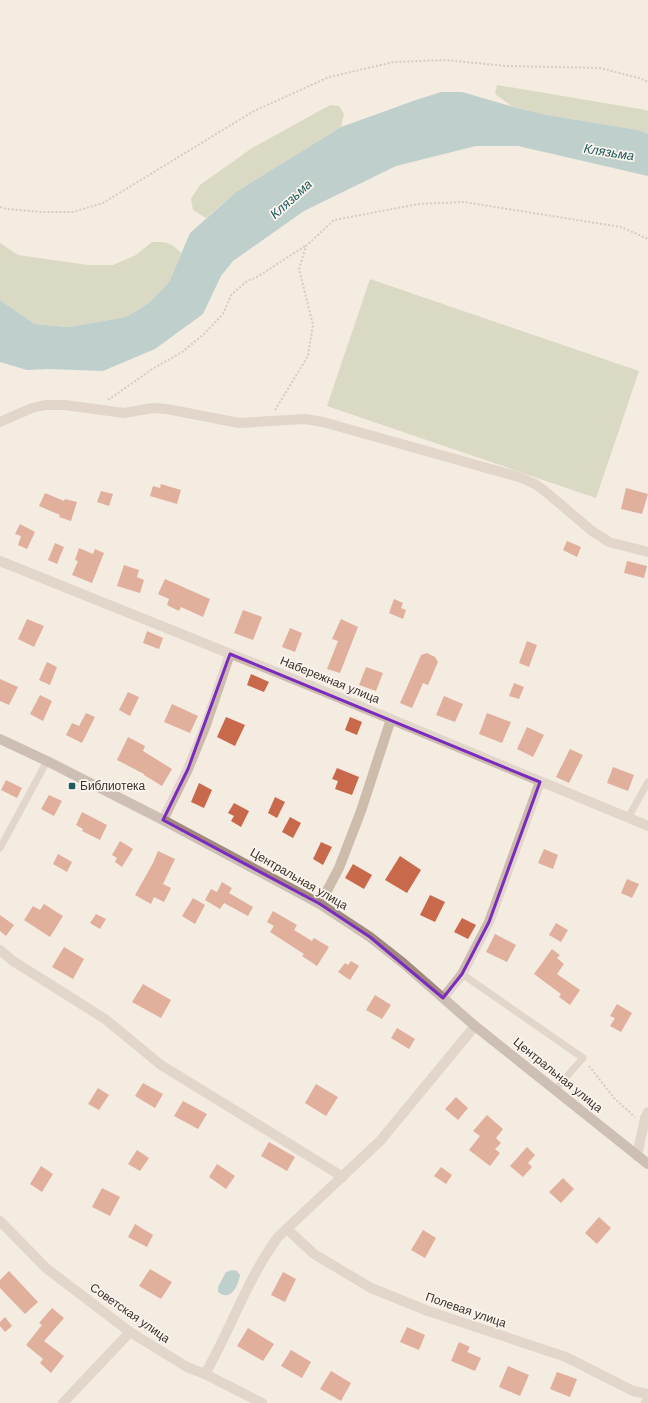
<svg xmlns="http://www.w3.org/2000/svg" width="648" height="1403" font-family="Arial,sans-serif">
  <rect width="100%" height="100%" fill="#f4ebe1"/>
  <g fill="#b8c4a0">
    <polygon points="497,85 646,110 648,111 648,134 639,130 547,115 513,107 495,94"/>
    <polygon points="330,105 339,106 344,114 341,127 236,192 206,218 193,210 191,199 200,185 252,148"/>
    <path d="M152 242C167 242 171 242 181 253L169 282 149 303 126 317 68 327 33 324 0 300V243L18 255 88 265H113L136 255Z"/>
    <polygon points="370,279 639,371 596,498 327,406"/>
  </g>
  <g fill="#7fb0b2">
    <polygon points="441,92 462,92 513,107 547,115 639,130 648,134 648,176 518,146 476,146 396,166 304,211 233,261 221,276 203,314 155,349 103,371 49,369 27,370 0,362 0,300 34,324 68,327 126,317 149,303 169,282 190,233 236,192 341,127 416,100"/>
    <path d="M232 1270 237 1271 240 1275C238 1286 231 1302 218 1292V1287L226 1272Z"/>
  </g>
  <g fill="#c8694b">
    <polygon points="161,484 181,490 177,504 150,496 153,486 160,488"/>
    <polygon points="626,488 648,494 642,514 621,509"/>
    <polygon points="101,491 113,494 109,506 97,502"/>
    <polygon points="45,493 64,501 65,499 77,502 71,521 59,517 60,515 39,506"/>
    <polygon points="20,524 35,532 27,549 18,545 21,536 15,534"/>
    <polygon points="567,541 581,547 577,557 563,550"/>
    <polygon points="55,543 64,547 57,564 48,560"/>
    <polygon points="79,548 93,554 95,549 104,553 92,583 72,575 78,561 75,560"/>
    <polygon points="627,561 647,566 644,578 624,573"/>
    <polygon points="124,565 139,570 137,577 144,580 140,593 117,586"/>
    <polygon points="165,579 210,599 203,617 181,607 179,611 167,605 169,599 158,594"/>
    <polygon points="394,599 403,603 401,608 406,610 403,619 389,613"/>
    <polygon points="243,610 262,617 253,640 234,633"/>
    <polygon points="27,619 44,626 34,647 18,639"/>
    <polygon points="341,619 358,627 340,673 327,669 338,641 332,639"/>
    <polygon points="290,628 302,633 295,652 282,647"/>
    <polygon points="147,631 163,638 159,649 143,643"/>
    <polygon points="527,641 537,645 529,667 519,663"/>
    <polygon points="427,653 435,657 438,662 428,685 423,683 412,708 400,703 421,655"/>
    <polygon points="47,662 57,667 50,685 39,680"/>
    <polygon points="366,667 383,673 376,691 359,685"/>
    <polygon points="251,674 269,682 264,692 247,685"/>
    <polygon points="0,679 18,687 9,705 0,701"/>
    <polygon points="514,683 524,687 519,699 509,696"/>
    <polygon points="128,692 139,697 130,716 119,710"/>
    <polygon points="40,695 52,701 43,721 30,714"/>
    <polygon points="444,696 463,704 455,722 436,715"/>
    <polygon points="172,704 198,716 190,733 164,722"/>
    <polygon points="86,713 95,717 82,743 66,735 72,723 79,726"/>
    <polygon points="487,713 511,722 502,743 479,734"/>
    <polygon points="226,717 245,725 235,746 217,737"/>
    <polygon points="350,717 362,722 357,735 345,730"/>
    <polygon points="527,727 544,735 533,757 517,749"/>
    <polygon points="128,737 145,746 143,751 172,769 162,786 144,775 144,774 117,760"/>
    <polygon points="570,749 583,755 569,783 556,777"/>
    <polygon points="613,767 634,775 628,791 607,783"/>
    <polygon points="337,768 359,777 352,795 335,789 338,781 332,779"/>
    <polygon points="6,780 22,788 17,798 1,790"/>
    <polygon points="199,783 212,790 204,808 191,802"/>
    <polygon points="49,795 62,801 54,816 41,809"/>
    <polygon points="275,797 285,802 277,818 268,813"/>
    <polygon points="234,803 249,811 241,827 231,821 234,816 228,813"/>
    <polygon points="82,812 107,825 100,840 82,831 83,829 76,825"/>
    <polygon points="290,817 301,823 293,838 282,832"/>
    <polygon points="120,841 133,849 122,867 115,862 117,858 112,855"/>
    <polygon points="321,842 332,847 323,865 313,859"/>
    <polygon points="544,849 558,855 553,869 538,863"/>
    <polygon points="158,851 175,859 163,884 171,888 164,902 154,897 151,904 135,895 153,863"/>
    <polygon points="58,854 72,862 67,872 53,864"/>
    <polygon points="400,856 421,870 407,893 385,880"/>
    <polygon points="353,864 372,875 364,889 345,878"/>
    <polygon points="627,879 639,884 632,898 621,893"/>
    <polygon points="222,882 232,888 229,893 253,907 248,916 224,903 220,909 205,900 211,889 217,892"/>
    <polygon points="430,895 445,902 435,922 420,915"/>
    <polygon points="193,898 205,905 195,924 182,916"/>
    <polygon points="44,904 63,916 50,937 24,920 33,906 40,910"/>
    <polygon points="273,911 297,925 294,930 312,941 314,938 329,947 317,966 302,956 304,954 270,932 274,926 267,922"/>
    <polygon points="96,914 106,919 100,929 90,923"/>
    <polygon points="0,915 14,925 6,936 0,931"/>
    <polygon points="462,918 476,925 468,939 454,932"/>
    <polygon points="556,923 568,930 561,942 549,935"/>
    <polygon points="495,934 516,945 507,962 486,952"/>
    <polygon points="64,947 84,959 73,979 52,967"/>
    <polygon points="552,949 560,955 557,958 564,964 557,974 580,990 570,1005 559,997 561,994 534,974"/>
    <polygon points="351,961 359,966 350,980 338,972 345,963 348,965"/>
    <polygon points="143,984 171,1000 161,1018 132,1002"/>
    <polygon points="375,995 391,1005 382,1019 366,1010"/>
    <polygon points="617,1004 632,1013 621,1032 610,1026 615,1018 610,1016"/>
    <polygon points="397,1028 415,1039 409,1049 391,1038"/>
    <polygon points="143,1083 163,1094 155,1108 135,1096"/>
    <polygon points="316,1084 338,1097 326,1116 305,1103"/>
    <polygon points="98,1088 109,1095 99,1110 88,1104"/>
    <polygon points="456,1097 468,1108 458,1120 445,1109"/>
    <polygon points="183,1101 207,1114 198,1129 174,1116"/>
    <polygon points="487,1115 503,1129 496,1138 501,1143 495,1149 500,1153 490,1166 469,1150 480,1136 473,1131"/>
    <polygon points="269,1142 295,1157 287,1171 261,1156"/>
    <polygon points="527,1147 535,1155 528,1163 532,1167 523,1177 510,1166"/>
    <polygon points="137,1150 149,1158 140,1171 128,1164"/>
    <polygon points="217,1164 235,1176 226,1189 209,1177"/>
    <polygon points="41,1166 53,1174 42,1192 30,1184"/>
    <polygon points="441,1167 452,1175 446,1184 434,1176"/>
    <polygon points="563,1178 574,1189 561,1203 549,1192"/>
    <polygon points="102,1188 120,1197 110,1216 92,1207"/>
    <polygon points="599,1217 611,1228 597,1244 585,1233"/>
    <polygon points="135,1224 153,1235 147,1247 128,1237"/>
    <polygon points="423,1230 436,1238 425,1258 411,1250"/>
    <polygon points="150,1269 172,1282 161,1299 139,1286"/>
    <polygon points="9,1271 38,1302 25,1314 0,1288 0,1280"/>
    <polygon points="283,1272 296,1279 285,1302 271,1295"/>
    <polygon points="52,1308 64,1318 44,1341 64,1356 51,1373 40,1363 43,1359 26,1345 42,1325 39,1323"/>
    <polygon points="5,1317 12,1326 5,1332 0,1326 0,1322"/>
    <polygon points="407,1327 425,1335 419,1350 400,1342"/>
    <polygon points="248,1328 274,1344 263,1361 237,1346"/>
    <polygon points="459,1342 470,1347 467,1352 481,1358 475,1371 451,1361"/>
    <polygon points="291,1350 311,1362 302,1378 281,1366"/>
    <polygon points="508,1366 529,1375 520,1396 499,1387"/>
    <polygon points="331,1371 351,1383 341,1401 320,1389"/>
    <polygon points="557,1372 577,1379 570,1397 550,1389"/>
  </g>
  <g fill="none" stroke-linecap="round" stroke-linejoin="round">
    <g stroke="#b9a596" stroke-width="2" stroke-dasharray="2 2" stroke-linecap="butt">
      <polyline points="0,207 7,209 42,212 73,212 103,203 254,111 329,77 394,62 445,60 506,66 600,68 639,78 648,82"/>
      <polyline points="108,400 151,370 182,352 203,335 223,314 231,295 247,281 257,277 305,246"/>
      <polyline points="275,410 308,356 313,325 299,269 306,246 334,220 419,204 464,202 621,227 648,239"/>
      <polyline points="589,1066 614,1098 635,1117"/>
    </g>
    <g stroke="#cdbbac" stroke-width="7">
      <polyline points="628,818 648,782"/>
      <polyline points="0,848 47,761"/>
      <polyline points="462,974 583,1058 555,1090"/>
      <polyline points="644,1403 648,1397"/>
    </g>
    <g stroke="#cdbbac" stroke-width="10">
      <polyline points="0,422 32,408 45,405 65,405 124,413 153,408 167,409 239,423 305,419 323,422 519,477 535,484 546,492 592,531 609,542 648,552"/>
      <polyline points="0,561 323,691 648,826"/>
      <polyline points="163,820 188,769 206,725 230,654"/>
      <polyline points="320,904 339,868 361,811 391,719"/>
      <polyline points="0,950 13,961 105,1019 161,1065 343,1177"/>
      <polyline points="443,998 462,974 489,922 540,782"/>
      <polyline points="637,1156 645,1118 648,1112"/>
      <polyline points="0,1221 46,1268 130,1332 187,1367 205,1374 262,1403"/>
      <polyline points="287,1229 314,1254 371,1288 428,1311 566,1357 633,1391 648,1394"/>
      <path d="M205 1374C231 1329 247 1279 278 1237L380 1141 475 1026"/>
      <polyline points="63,1403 130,1332"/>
    </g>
    <polyline stroke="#a18a7d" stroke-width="10" points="0,739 47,761 163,820 320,904 370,937 403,963 475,1026 648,1164"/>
  </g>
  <path d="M0 0H648V1403H0ZM230 654 540 782 489 922 462 974 443 998 370 937 320 904 163 820 188 769Z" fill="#f4ebe1" fill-opacity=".55" fill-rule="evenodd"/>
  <path fill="none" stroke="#7b2cbf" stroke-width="3" stroke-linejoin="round" d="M230 654 540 782 489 922 462 974 443 998 370 937 320 904 163 820 188 769Z"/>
  <rect fill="#1f5a5e" stroke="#fbf5ee" stroke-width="1.5" x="68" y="782" width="8" height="8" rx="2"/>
  <g text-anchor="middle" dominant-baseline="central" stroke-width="3.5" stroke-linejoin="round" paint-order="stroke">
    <g font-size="12" fill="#3b302b" stroke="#fbf5ee">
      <text transform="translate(330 680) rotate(22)">Набережная улица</text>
      <text transform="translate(299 879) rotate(30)">Центральная улица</text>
      <text transform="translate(558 1075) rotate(39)">Центральная улица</text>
      <text transform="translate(466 1310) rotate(19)">Полевая улица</text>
      <text transform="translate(130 1313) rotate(35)">Советская улица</text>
    </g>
    <g font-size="12" fill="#3b302b" stroke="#fbf5ee" text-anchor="start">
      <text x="80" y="786">Библиотека</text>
    </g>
    <g font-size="13" font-style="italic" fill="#1f5a5e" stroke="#fbf5ee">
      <text transform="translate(609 152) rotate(9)">Клязьма</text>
      <text transform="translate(291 199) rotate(-42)">Клязьма</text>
    </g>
  </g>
</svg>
